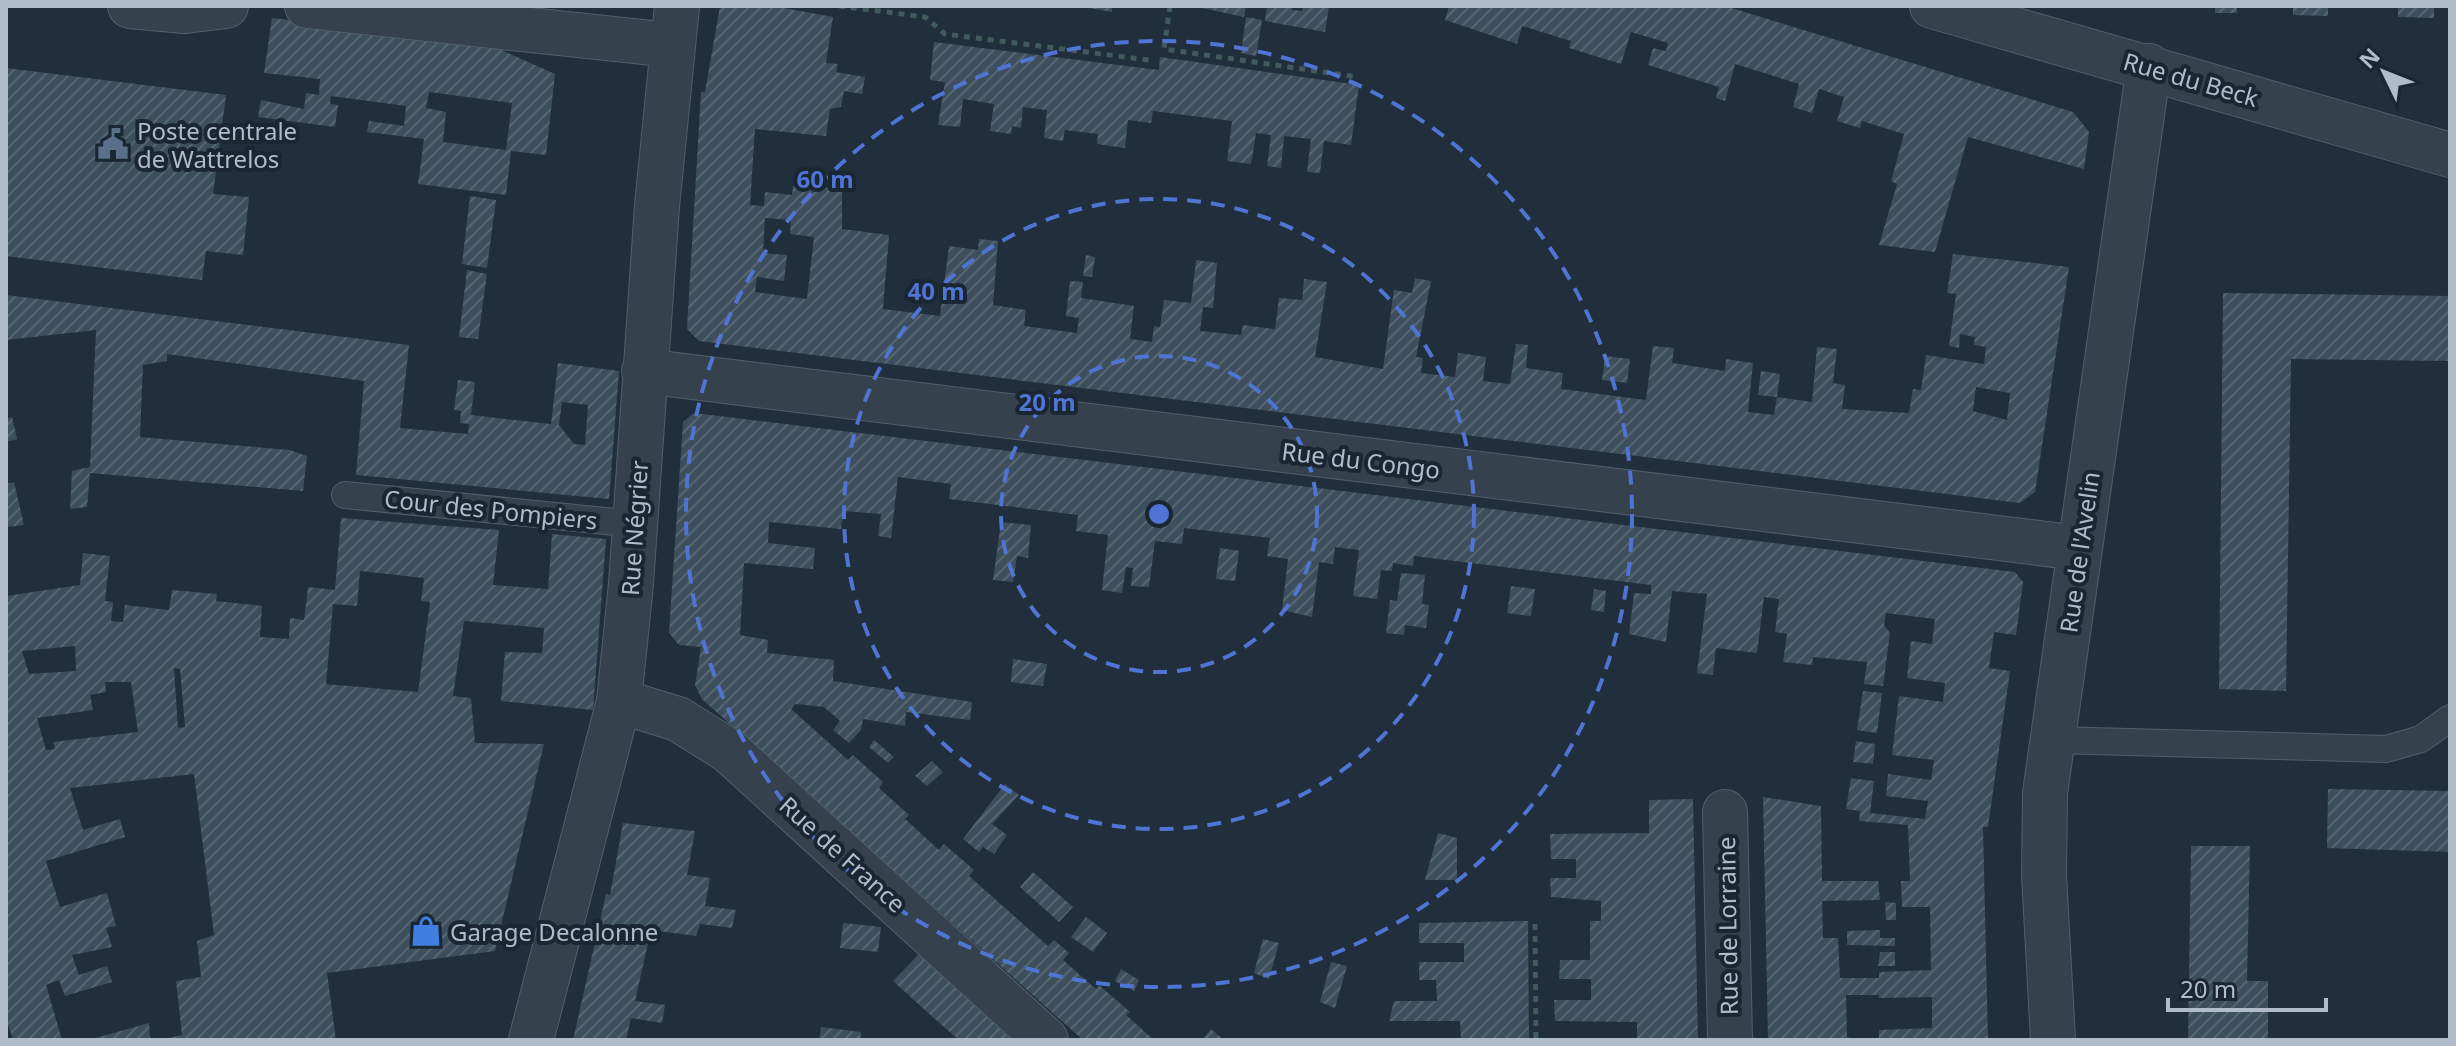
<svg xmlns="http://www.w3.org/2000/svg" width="2456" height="1046" font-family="'Noto Sans',sans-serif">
  <defs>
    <pattern id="building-hatch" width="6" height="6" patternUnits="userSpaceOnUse" patternTransform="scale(2)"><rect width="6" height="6" fill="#3d4e5d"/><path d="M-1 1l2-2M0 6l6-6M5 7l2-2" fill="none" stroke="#566673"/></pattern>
  </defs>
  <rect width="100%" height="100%" fill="#212f3d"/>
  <g fill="url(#building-hatch)" fill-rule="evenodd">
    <path d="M720 6H773L833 17 826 63 838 64 836 72 865 77 862 94 844 91 841 107 830 109 826 136 755 129 750 205 764 206 765 192 792 195 793 186 842 188V229L889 235 883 309 940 316 949 246 978 250 979 239 998 241 993 305 1026 310 1024 326 1077 333 1079 318 1066 316 1070 281 1083 282 1081 298 1134 306 1130 339 1152 342 1154 326 1160 327 1164 300 1191 303 1196 260 1217 263 1213 308 1203 307 1200 331 1241 335 1243 325 1275 329 1279 298 1302 300 1304 279 1327 282 1315 357 1383 369 1394 290 1412 293 1415 278 1431 281 1416 357 1423 358 1421 373 1455 377 1458 353 1486 357 1483 381 1510 384 1516 344 1528 345 1526 368 1563 373 1561 389 1646 400 1653 346 1674 348 1672 363 1725 371 1726 359 1753 363 1748 412 1774 415 1777 397 1812 402 1817 347 1837 349 1833 383 1845 385 1842 409 1909 413 1913 389 1921 390 1926 355 1984 364 1986 347 1974 345 1975 337 1960 334 1959 348 1949 346 1956 294 1947 293 1953 254 2069 267 2035 492 2020 503 699 341 687 329 701 92H705ZM765 218 791 220 790 234 814 237 807 299 755 292 757 277 784 281 787 255 763 253ZM1976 387 2010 393 2007 420 1973 411Z"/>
    <polygon points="1078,6 1112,6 1112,12"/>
    <polygon points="1193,6 1246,6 1244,17"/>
    <polygon points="1267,6 1292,6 1292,10 1302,11 1303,6 1329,6 1325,32 1265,21"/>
    <polygon points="1449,6 1725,6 2073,112 2089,132 2084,169 1968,137 1935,252 1879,245 1897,184 1891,181 1904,134 1862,121 1860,128 1837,121 1844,97 1819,89 1812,113 1793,107 1799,84 1735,64 1725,101 1716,98 1719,87 1648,65 1653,48 1666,51 1668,43 1631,32 1621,64 1569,48 1571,41 1522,26 1517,44 1445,20"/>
    <rect x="2215" y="6" width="22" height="7"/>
    <polygon points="2293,6 2328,6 2328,16 2293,15"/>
    <polygon points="2398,6 2434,6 2434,18 2398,17"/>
    <polygon points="1246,17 1262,20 1256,56 1241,53"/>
    <path d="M272 18 490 45 555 74 546 155 511 151 506 195 418 184 424 139 367 132 369 121 404 126 406 106 331 96 330 104 338 105 335 127 258 117 261 100 304 109 306 93 319 95 320 79 264 73ZM429 92 512 103 506 150 443 142 446 112 426 108Z"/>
    <polygon points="934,42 1159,70 1160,57 1359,85 1351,145 1324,141 1320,173 1307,172 1311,139 1284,136 1281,168 1267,166 1271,135 1256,133 1251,164 1227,161 1232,121 1153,111 1151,123 1128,120 1125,148 1097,144 1098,134 1065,130 1063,141 1044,138 1047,110 1023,107 1021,128 1012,126 1011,134 990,131 994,104 963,99 960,127 938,125 945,82 930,80"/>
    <polygon points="6,68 226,95 213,194 249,197 243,255 206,251 202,280 6,256"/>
    <polygon points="470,196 496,200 487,268 462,264"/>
    <polygon points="1086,255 1095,257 1092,277 1083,276"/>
    <polygon points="467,270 487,274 478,339 459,337"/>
    <polygon points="2223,293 2450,296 2450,361 2291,359 2286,691 2219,689"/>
    <path d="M6 295 409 345 400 428 468 434 469 424 460 423 461 411 454 410 458 380 475 382 471 415 551 424 558 363 619 371 609 499 356 475 364 381 167 354V361L143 365 140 437 290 450 307 456 303 491 90 473 87 507 70 509 72 471 90 467 96 330 6 340ZM562 402 588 405 585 445 574 444 559 425Z"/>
    <polygon points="1605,356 1630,359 1627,383 1602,380"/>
    <polygon points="1761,371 1780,374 1777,397 1758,395"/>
    <polygon points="694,413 2015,572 2023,582 2016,635 1994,632 1989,668 2010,671 1988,827 1983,827 1988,1040 1879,1040 1879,1030 1932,1028 1932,997 1879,998 1879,995 1846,995 1847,1037 1861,1040 1768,1040 1763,797 1821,806 1822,881 1878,881 1880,900 1822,901 1823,938 1838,938 1840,978 1879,978 1879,972 1931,970 1930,907 1902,907 1901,881 1910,881 1908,825 1859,821 1860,811 1846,809 1851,778 1874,781 1870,813 1925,819 1928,801 1886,796 1888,774 1931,780 1934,760 1892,755 1899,696 1943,702 1945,683 1907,678 1911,641 1932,644 1935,619 1886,613 1884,625 1890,633 1883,686 1864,684 1867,662 1813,657 1812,665 1783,662 1787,634 1775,632 1779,599 1764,597 1757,653 1716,648 1713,675 1697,673 1707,594 1672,591 1666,642 1629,634 1634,593 1651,594 1651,585 1414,556 1413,566 1393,563 1392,571 1381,570 1377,599 1353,596 1359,550 1335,547 1333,564 1319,562 1312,617 1282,610 1288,559 1267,556 1270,538 1184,528 1182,544 1155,541 1149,587 1131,586 1133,568 1126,567 1122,593 1102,590 1108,535 1076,531 1078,515 949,499 951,484 898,477 891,538 878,536 881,514 843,511 841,529 769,522 768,543 815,548 813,569 744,563 740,635 768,640 767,653 834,660 833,681 972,702 970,720 906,712 905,726 863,719 861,730 849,743 833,730 840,721 824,707 795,704 791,709 848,760 853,755 883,782 879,788 909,815 905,819 939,850 944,844 974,870 969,876 1048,946 1054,940 1069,953 1063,960 1096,989 1099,985 1130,1012 1126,1015 1154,1040 1083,1040 702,699 695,685 701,647 679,645 669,633 683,422"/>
    <polygon points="12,417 17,439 6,442 6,419"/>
    <polygon points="14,482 24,525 6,527 6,484"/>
    <path d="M341 518 499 530 493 585 548 589 552 534 606 539 593 710 501 701 505 652 542 653 544 628 464 621 453 696 471 698 475 743 544 744 495 951 327 973 336 1040H160L182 1035 176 981 201 977 197 941 214 935 194 774 70 788 83 830 120 819 125 837 46 861 60 907 107 893 116 926 106 928 112 947 72 955 79 975 107 966 112 982 65 996 59 980 46 985 62 1040H13L6 1018V596L80 585 83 553 110 556 105 601 113 602 111 621 123 622 125 605 169 610 172 590 217 594 216 601 262 606 260 637 289 639 290 618 304 620 308 587 335 590ZM360 571 424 578 421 601 430 602 418 692 326 684 333 604 357 606ZM75 646 76 671 29 674 22 651ZM174 668 180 669 185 727 178 728ZM105 682H131L138 732 53 742 55 749 46 750 37 718 93 710 90 695 106 692Z"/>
    <polygon points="1001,522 1031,525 1028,558 1017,556 1013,582 993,580"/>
    <polygon points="1220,548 1239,551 1235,581 1216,579"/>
    <polygon points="1401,573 1425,575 1422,604 1429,605 1426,628 1405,625 1404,635 1386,633 1390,600 1397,601"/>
    <polygon points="1511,586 1535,589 1531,616 1507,613"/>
    <polygon points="1594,589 1606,591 1604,612 1591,610"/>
    <polygon points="1013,659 1047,664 1043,686 1011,682"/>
    <polygon points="1863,691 1882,693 1877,733 1857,730"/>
    <polygon points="874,740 894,757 888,763 869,747"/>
    <polygon points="1856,741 1875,744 1873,764 1853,762"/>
    <polygon points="932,761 943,772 927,786 915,776"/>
    <polygon points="1005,784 1019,795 992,824 1007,835 994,854 983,847 979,852 963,839"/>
    <polygon points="2328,789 2450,791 2450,852 2327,848"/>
    <polygon points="1693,799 1698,1040 1637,1040 1637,1022 1555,1021 1554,1000 1591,1000 1591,979 1559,979 1560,960 1590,960 1590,921 1601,921 1601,901 1551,897 1550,878 1576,878 1576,859 1551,859 1550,834 1649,833 1649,800"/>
    <polygon points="623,823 695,831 687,875 710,878 705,906 736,910 732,928 700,924 696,936 651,930 635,1001 665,1005 662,1023 631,1018 626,1040 573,1040 606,894 610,895"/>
    <polygon points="1438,833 1457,838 1457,880 1425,880"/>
    <polygon points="2191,846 2250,846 2247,981 2268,981 2268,1040 2188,1040"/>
    <polygon points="1033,872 1073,907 1059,922 1020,887"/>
    <polygon points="1885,902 1896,903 1896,920 1886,920"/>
    <polygon points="1086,917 1107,933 1093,952 1071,937"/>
    <polygon points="1528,921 1529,1040 1461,1040 1460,1021 1389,1021 1394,1001 1437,1001 1436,980 1419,980 1419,962 1464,962 1464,943 1419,943 1419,923"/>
    <polygon points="843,923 881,927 878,952 840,948"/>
    <polygon points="1880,930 1880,938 1895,938 1895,946 1847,945 1847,931"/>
    <polygon points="1263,939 1279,943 1269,979 1254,973"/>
    <polygon points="927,946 1032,1040 959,1040 936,1020 893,981"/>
    <polygon points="1880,952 1895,952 1895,966 1878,966"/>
    <polygon points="1331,962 1347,966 1335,1008 1320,1002"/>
    <polygon points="1121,969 1139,980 1134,991 1115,981"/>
    <polygon points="149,1023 150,1040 92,1040 92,1039"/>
    <polygon points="821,1027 861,1032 860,1040 819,1040"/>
    <polygon points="1211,1029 1219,1036 1224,1040 1202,1040"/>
  </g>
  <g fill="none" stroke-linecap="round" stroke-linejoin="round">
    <defs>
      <g id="service">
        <polyline points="345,495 636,524"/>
        <polyline points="2053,740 2386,749 2421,739 2450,718"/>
      </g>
      <g id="minor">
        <polyline points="130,6 185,11 226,6"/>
        <polyline points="307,6 671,45"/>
        <polyline points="1932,6 2450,155"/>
        <polyline points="644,371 2079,548"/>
        <polyline points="619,701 678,719 729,751 1046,1040"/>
        <polyline points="1725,812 1730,1040"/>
        <polyline points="531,1040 619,701 631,584 657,206 677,6"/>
        <polyline points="2053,1040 2044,875 2045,793 2149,66"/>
      </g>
    </defs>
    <use href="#service" stroke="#535f6b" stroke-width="28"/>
    <use href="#minor" stroke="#535f6b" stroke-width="46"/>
    <g stroke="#415a5b" stroke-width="5" stroke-dasharray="6 6" stroke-linecap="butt">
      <polyline points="839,6 925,17 945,34 1149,60"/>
      <polyline points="1170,6 1164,49 1358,77"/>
      <polyline points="1535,924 1536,1040"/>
    </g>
    <use href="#service" stroke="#35414d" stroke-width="26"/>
    <use href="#minor" stroke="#35414d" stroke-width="44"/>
  </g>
  <g fill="none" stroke="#5074d3" stroke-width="4" stroke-dasharray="14 10">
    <circle cx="1159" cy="514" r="158"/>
    <circle cx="1159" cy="514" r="315"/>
    <circle cx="1159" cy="514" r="473"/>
  </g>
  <defs>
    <symbol id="civic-bare" viewBox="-9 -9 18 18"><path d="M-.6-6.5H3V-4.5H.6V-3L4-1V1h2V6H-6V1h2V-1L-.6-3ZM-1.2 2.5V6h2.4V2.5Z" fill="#5c6f8a" stroke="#1a2632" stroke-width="2.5" paint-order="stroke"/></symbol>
    <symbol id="shop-bare" viewBox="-9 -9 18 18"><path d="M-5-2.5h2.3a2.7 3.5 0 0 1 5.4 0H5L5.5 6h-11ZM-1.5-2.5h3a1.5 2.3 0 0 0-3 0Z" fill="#3f7fe0" stroke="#1a2632" stroke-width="2.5" paint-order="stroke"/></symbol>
  </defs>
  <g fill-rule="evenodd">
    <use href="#civic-bare" x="91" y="122" width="44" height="44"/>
    <use href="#shop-bare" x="404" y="909" width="44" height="44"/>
  </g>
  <g text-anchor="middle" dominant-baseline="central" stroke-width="8" stroke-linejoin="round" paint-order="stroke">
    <g font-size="24" fill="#b0bcc9" stroke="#1a2632">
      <text transform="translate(2191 79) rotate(16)">Rue du Beck</text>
      <text transform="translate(1361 460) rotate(7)">Rue du Congo</text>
      <text transform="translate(491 509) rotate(6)">Cour des Pompiers</text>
      <text transform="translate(634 528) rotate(-86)">Rue Négrier</text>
      <text transform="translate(2079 552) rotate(-82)">Rue de l'Avelin</text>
      <text transform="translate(843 854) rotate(42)">Rue de France</text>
      <text transform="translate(1727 926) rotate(-91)">Rue de Lorraine</text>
    </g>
    <g font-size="24" fill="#b0bcc9" stroke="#1a2632" text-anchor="start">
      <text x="137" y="130">Poste centrale<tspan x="137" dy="28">de Wattrelos</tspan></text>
      <text x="450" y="931">Garage Decalonne</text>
    </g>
  </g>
  <circle cx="1159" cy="514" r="12" fill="#5074d3" stroke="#1a2632" stroke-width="4"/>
  <g font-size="24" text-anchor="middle" font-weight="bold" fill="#5074d3" stroke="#1a2632" stroke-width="8" stroke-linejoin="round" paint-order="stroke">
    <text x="825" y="188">60 m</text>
    <text x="936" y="300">40 m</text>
    <text x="1047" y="411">20 m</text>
  </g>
  <rect width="2456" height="1046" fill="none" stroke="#b0bcc9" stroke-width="16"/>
  <g transform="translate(2384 72) rotate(313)" stroke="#1a2632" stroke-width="6" paint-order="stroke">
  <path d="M0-6L14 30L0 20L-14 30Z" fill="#b0bcc9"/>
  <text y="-12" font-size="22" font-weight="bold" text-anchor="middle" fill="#b0bcc9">N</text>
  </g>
  <path d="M2168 998v12h158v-12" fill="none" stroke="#b0bcc9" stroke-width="4"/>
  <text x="2180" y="998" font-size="24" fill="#b0bcc9" stroke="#1a2632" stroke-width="6" paint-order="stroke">20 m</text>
</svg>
